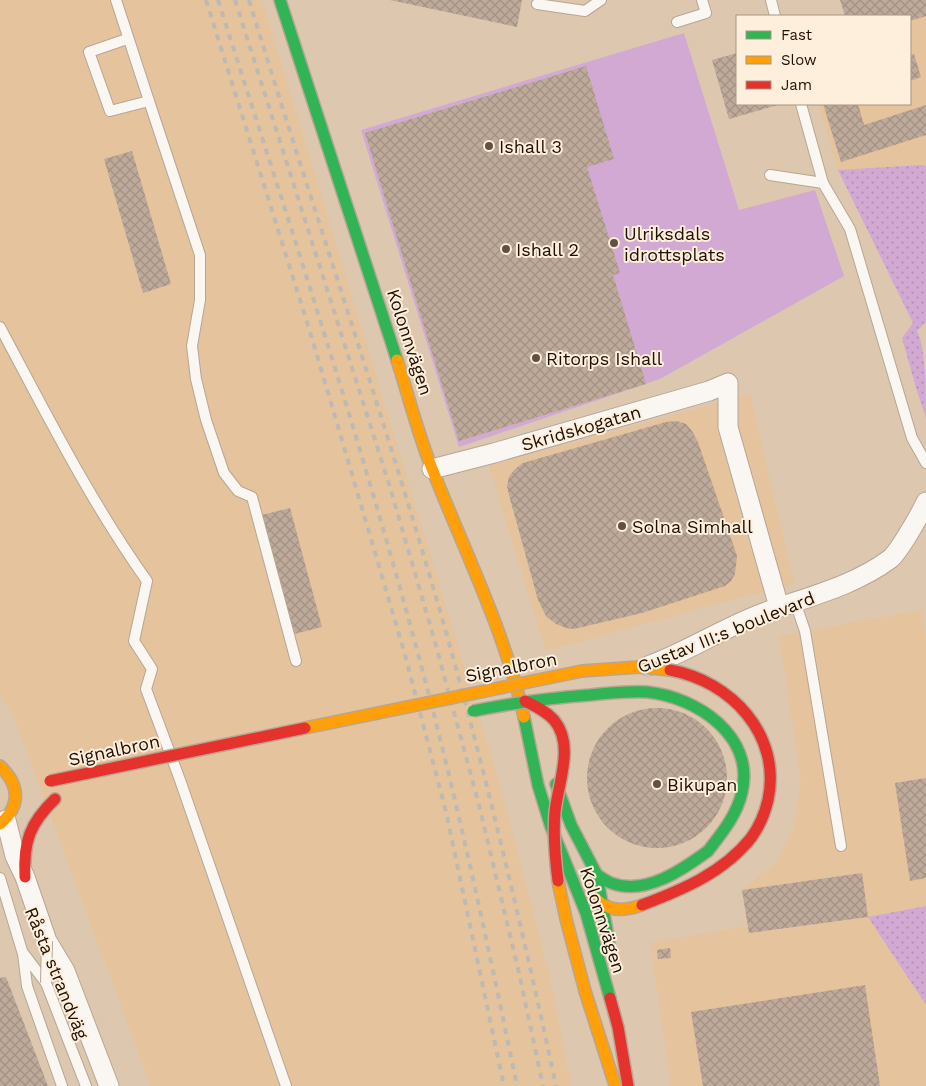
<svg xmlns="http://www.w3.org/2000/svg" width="926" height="1086" font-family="'Work Sans',sans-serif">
  <defs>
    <pattern id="grass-dots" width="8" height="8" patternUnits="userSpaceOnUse" patternTransform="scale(1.25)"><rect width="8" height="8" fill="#d1a9d2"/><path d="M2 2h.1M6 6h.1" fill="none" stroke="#b390b3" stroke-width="1.8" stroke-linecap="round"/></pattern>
    <pattern id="building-cross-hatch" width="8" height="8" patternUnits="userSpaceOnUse" patternTransform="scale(1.25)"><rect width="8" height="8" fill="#beaa9a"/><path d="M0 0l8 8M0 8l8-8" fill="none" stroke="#a39183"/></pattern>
  </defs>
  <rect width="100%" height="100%" fill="#ddc8af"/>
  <g fill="#e5c39c">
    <polygon points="0,0 262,0 498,778 550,976 571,1086 151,1086 13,715 0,694"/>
    <polygon points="926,15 926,166 922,165 838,170 818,104 910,104 910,19"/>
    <polygon points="750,394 794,583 546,651 489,466"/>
    <polygon points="922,610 926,639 926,906 868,917 926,1005 926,1086 671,1086 650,943 747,926 742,890 778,861 794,828 801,780 779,636"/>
  </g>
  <g fill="url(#grass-dots)">
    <path d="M922 165 926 166V322L917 331C926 348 926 395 926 418L916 388 902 338 913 323 838 170Z"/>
    <polygon points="926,906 926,1005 868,917"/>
  </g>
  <polygon fill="#d1a9d2" points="684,33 739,210 815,190 844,276 660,379 459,447 361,130"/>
  <g fill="url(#building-cross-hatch)">
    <polygon points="390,0 522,0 517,27"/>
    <polygon points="840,0 926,0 926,16 910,21 910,16 845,16"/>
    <polygon points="737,53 737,104 781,104 729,119 712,60"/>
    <polygon points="914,54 921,77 910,81 910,55"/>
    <polygon points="586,66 614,159 587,167 620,273 613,275 646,384 459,441 365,133"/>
    <polygon points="823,104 858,104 864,125 926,105 926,135 841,162"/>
    <polygon points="132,151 171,284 143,293 104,159"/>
    <polygon points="677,421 686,424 692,431 698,442 737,556 735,574 731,581 725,586 642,613 574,629 566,628 556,624 546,616 538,600 509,495 507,486 509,477 515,469 523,463 666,422"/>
    <polygon points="290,508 322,627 294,634 262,515"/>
    <circle cx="657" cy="778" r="70"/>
    <polygon points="926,778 926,878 910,881 895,783"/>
    <polygon points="862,873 868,917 749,933 742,890"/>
    <polygon points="670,948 671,958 658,959 657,950"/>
    <polygon points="6,977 48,1086 0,1086 0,978"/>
    <polygon points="865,985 880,1086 703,1086 691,1012"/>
  </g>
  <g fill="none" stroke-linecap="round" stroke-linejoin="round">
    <defs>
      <g id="lane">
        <polyline points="116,0 149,101 110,111 89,52 127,39"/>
        <polyline points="771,0 775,16"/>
        <polyline points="537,4 585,11 601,0"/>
        <polyline points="677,22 706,13 702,0"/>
        <polyline points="149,101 200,255 200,300 192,346 196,379 206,420 224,473 238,491 252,497 296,661"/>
        <polyline points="801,104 823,183"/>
        <polyline points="770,175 823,183 850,229 912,438 926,463"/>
        <path d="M0 327C46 413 90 501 147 581L134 641 152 669 146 689 180 780 286 1086"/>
        <polyline points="795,602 805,631 841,846"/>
        <polyline points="0,878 23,954 27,986 62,1086"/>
        <polyline points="24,954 46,983 86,1086"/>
      </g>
      <g id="street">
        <polyline points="432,469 494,453 709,391 728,383 728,427 779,607"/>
        <path d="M648 666C686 652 720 630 758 615 802 598 851 588 890 559 899 552 921 513 926 502"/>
        <polyline points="6,820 15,856 25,877 47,941 65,971 109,1086"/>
      </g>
      <g id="fast">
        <polyline points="280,0 397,360"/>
        <polyline points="524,717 538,785 551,827 586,913 610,998"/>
        <polyline points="556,784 571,825 597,875 609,942"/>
        <path d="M597 875C601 877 606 881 611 883 645 896 682 870 708 851"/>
      </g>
      <g id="slow">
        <path d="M397 360C409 397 418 435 433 471 465 552 505 632 524 717"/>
        <path d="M0 766C20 785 21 806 0 824"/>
        <path d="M592 895C607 912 622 912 642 905"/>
        <polyline points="585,991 615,1085"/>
      </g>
      <g id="jam">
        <path d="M25 877C23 842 30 823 55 799"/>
        <polyline points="610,998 618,1027 628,1086"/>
      </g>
    </defs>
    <use href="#lane" stroke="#b6a693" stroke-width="12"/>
    <use href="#street" stroke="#b6a693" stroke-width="21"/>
    <use href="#fast" stroke="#b6a693" stroke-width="14"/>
    <use href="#slow" stroke="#b6a693" stroke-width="14"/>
    <use href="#jam" stroke="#b6a693" stroke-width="14"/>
    <use href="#lane" stroke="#faf7f3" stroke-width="10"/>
    <use href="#street" stroke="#faf7f3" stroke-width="19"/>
    <use href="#fast" stroke="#30b455" stroke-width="11"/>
    <use href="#slow" stroke="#ff9f0a" stroke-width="11"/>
    <use href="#jam" stroke="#e5322d" stroke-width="11"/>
    <g stroke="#beb9b2" stroke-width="4" stroke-dasharray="6 6" stroke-linecap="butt">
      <polyline points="206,0 311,335 404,651 446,812 504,1086"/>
      <path d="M218 0C287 216 358 431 417 650 456 794 487 940 517 1086"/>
      <polyline points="235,0 389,484 435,642 479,805 519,973 543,1086"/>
      <path d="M249 0C314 213 387 424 448 639 489 787 524 936 556 1086"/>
    </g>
    <defs>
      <polyline id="lane-bridge" points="46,983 47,941"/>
      <path id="fast-bridge" d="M473 711C512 703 551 698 590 695 609 693 628 691 647 692 697 697 755 736 742 792 737 815 722 833 708 851"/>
      <g id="slow-bridge">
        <polyline points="305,728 582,671 639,667 670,670"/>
        <polyline points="558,881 566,919 585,991"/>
      </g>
      <g id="jam-bridge">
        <path d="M525 701C535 706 546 711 554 720 575 745 558 783 555 812 553 835 555 858 558 881"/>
        <polyline points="50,781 305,728"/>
        <path d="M642 905C682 890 723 873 751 838 759 827 765 813 768 800 782 735 731 681 670 670"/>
      </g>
    </defs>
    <use href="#lane-bridge" stroke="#b6a693" stroke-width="12" stroke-linecap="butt"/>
    <use href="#fast-bridge" stroke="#b6a693" stroke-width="14" stroke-linecap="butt"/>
    <use href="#slow-bridge" stroke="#b6a693" stroke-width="14" stroke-linecap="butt"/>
    <use href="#jam-bridge" stroke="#b6a693" stroke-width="14" stroke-linecap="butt"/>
    <use href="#lane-bridge" stroke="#faf7f3" stroke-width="10"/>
    <use href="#fast-bridge" stroke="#30b455" stroke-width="11"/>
    <use href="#slow-bridge" stroke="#ff9f0a" stroke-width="11"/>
    <use href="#jam-bridge" stroke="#e5322d" stroke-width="11"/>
  </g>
  <g fill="#62513f" stroke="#feeedc" stroke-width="2">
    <circle cx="489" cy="146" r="5"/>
    <circle cx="614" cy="243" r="5"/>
    <circle cx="506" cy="249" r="5"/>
    <circle cx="536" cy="358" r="5"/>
    <circle cx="622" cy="526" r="5"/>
    <circle cx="657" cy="784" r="5"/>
  </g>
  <g text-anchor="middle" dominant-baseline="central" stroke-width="4" stroke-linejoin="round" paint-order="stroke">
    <g font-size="18" fill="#1f1102" stroke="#feeedc" text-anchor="start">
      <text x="499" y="146">Ishall 3</text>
      <text x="624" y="233">Ulriksdals<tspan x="624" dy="21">idrottsplats</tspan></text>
      <text x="516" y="249">Ishall 2</text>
      <text x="546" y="358">Ritorps Ishall</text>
      <text x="632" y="526">Solna Simhall</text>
      <text x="667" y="784">Bikupan</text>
    </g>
    <g font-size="18" fill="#1f1102" stroke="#feeedc">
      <text transform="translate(410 342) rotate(72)">Kolonnvägen</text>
      <text transform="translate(581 428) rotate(-16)">Skridskogatan</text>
      <text transform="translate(726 632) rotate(-22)">Gustav III:s boulevard</text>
      <text transform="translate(511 667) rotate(-11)">Signalbron</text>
      <text transform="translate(114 750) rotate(-12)">Signalbron</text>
      <text transform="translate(603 920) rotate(72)">Kolonnvägen</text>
      <text transform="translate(57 973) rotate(68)">Råsta strandväg</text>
    </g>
  </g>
  <rect x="736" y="15" width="175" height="90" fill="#feeedc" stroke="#a59685"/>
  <rect x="746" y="31" width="25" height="8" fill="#30b455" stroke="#a59685"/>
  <text x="781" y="40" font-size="15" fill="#1f1102">Fast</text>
  <rect x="746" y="56" width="25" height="8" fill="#ff9f0a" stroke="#a59685"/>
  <text x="781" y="65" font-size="15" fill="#1f1102">Slow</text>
  <rect x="746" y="81" width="25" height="8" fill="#e5322d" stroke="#a59685"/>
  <text x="781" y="90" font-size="15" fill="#1f1102">Jam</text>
</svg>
